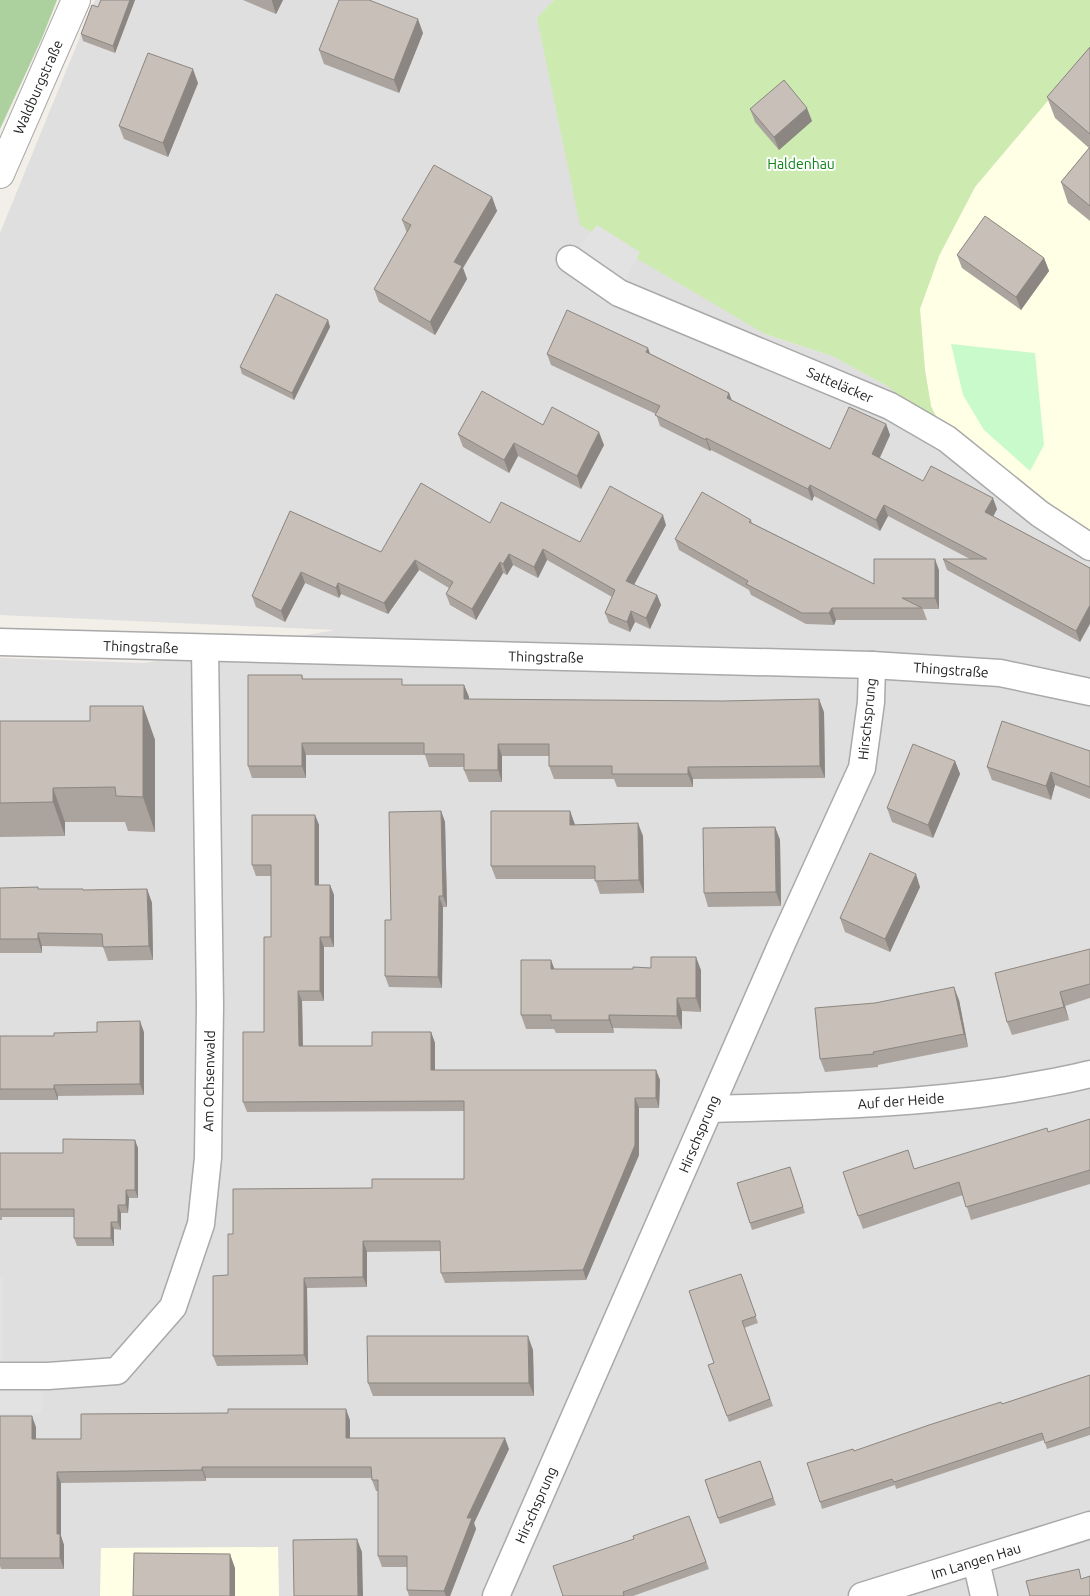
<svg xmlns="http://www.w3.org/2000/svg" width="1090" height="1596" font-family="Ubuntu,sans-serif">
  <rect width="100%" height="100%" fill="#f2efe9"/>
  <polygon fill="#e0dfdf" points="95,0 554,0 537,19 765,334 832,356 890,387 947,439 1090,547 1090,1596 0,1596 0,658 145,663 335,630 0,615 0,233"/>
  <g fill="#ffffe5">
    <polygon points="1090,49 1090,547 947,439 931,406 925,370 920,309 939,256 975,187 1067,78"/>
    <polygon points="278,1547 279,1596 100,1596 101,1548"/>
  </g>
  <polygon fill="#cdebb0" points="554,0 1090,0 1090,49 1067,78 975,187 939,256 920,309 925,370 931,406 947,439 889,387 832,356 765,334 580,225 537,18"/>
  <polygon fill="#add19e" points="0,0 57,0 42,38 0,129"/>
  <polygon fill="#c8facc" points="951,344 1035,353 1044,445 1030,471 984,430 963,395"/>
  <g fill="#e2e2e2">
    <polygon points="597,225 640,252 619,293 570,259"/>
    <polygon points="0,1277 3,1277 3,1361 42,1361 42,1414 0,1414"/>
  </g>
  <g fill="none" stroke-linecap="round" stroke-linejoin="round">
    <defs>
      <g id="minor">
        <polyline points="570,259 619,293 890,406 947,439 1040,514 1090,547"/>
        <polyline points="0,642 872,665 1000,673 1090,692"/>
        <path d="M710 1109C809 1106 909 1105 1008 1090 1036 1085 1063 1081 1090 1074"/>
        <polyline points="0,1376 48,1376 117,1371 173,1307 201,1224 208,1158 210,1005 205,648"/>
        <polyline points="976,1561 984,1596"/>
        <polyline points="496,1596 783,941 862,768 871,702 872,665"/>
        <polyline points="862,1596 1090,1525"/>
      </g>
      <polyline id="tertiary" points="0,174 76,0"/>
    </defs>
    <use href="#minor" stroke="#a9a9a9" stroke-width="29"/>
    <use href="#tertiary" stroke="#a9a9a9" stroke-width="30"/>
    <use href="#minor" stroke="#fff" stroke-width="26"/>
    <use href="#tertiary" stroke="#fff" stroke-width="28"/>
  </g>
  <g fill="#aba49e">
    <polygon points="101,0 135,0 115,53 83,41 81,34 98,7"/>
    <polygon points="243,0 283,0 276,14"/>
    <polygon points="423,33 399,93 324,64 319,50"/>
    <polygon points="1090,47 1090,221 1068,203 1061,182 1089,148 1055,118 1047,97"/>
    <polygon points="198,83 168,157 124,139 119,126"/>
    <polygon points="750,109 812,121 779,150 755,122"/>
    <polygon points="492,197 497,211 463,268 467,279 435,335 379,302 374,289 407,233 402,220"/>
    <polygon points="957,255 1044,258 1049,271 1021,310 962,268"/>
    <polygon points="328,320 330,327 294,400 242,374 240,367"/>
    <polygon points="547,354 651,354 729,393 732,400 830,449 886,424 890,435 880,458 923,481 997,509 993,516 1090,568 1080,642 947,570 943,559 970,559 888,516 880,531 814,496 812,501 711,450 710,451 660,426 656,414 551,365"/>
    <polygon points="543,425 604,445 581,489 518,456 509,473 463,447 458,434"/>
    <polygon points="290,511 381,552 490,523 580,542 666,525 634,585 657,595 661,605 650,629 635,622 630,632 609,623 605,613 612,597 547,560 538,578 513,565 507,575 503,573 476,620 450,605 446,594 449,588 419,570 388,614 341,594 339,598 305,583 285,622 256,607 252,596"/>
    <polygon points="751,520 752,523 874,584 939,570 939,609 923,609 927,620 836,620 834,625 806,624 751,595 749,590 679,550 675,539"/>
    <polygon points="302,675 303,679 404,685 464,685 469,697 469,699 824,712 825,778 693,779 693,787 617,787 614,779 554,779 549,766 549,756 502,756 502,782 469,782 464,770 464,767 429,767 425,755 306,755 306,778 252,778 248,766"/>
    <polygon points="143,706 155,740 155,832 128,831 125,822 65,822 65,836 0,837 0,721 90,721"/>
    <polygon points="1090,751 1090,799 1055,785 1051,800 992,780 987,767"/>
    <polygon points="955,761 960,774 933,838 892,822 887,808"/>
    <polygon points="441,811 445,822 447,907 443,907 442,988 389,987 385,976 391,920"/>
    <polygon points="570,811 575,825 643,836 644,893 600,894 595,879 496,879 491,866"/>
    <polygon points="315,815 319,825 319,885 330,885 334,895 334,947 324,947 324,1001 302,1001 303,1046 372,1046 431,1032 435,1043 435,1070 656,1070 660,1080 659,1108 639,1108 639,1155 586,1280 445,1283 441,1273 441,1251 367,1252 367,1287 307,1288 308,1365 217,1366 213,1356 228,1275 233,1234 372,1188 464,1179 464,1111 247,1112 243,1102 264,1032 271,937 271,876 256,876 252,865"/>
    <polygon points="775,827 780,840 781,906 708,907 704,893"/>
    <polygon points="38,887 38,889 84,890 147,889 152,903 153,960 108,961 103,947 42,946 42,953 0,953 0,888"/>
    <polygon points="920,887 890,952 845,932 840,918"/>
    <polygon points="1090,949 1090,998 1065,1006 1069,1020 1012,1035 1007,1022"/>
    <polygon points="555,969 701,970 701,1012 682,1011 682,1029 613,1028 614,1033 556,1033 554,1029 526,1029 521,1015"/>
    <polygon points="959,1000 968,1047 878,1065 878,1067 825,1072 820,1059"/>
    <polygon points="144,1032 144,1095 58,1096 58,1100 0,1100 0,1036 54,1036"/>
    <polygon points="1090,1119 1090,1184 971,1220 963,1195 863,1229 858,1216 914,1169 1049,1132"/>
    <polygon points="138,1148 138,1198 129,1198 128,1213 121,1213 121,1230 114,1229 114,1246 77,1246 74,1238 74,1217 2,1217 2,1220 0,1220 0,1153 63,1153"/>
    <polygon points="792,1174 805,1213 752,1230 737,1183"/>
    <polygon points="741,1274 758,1323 744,1328 773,1406 729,1422 708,1365 714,1363"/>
    <polygon points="533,1350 534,1396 373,1396 368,1383"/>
    <polygon points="1090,1375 1090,1435 1047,1449 1044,1440 896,1489 895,1485 822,1509 820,1502 1002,1404"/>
    <polygon points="0,1416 36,1427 36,1439 81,1439 350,1420 350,1438 509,1449 474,1523 476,1529 450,1596 409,1596 407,1590 407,1567 382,1567 378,1556 378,1491 376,1491 372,1480 371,1478 206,1478 206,1481 61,1483 61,1536 64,1545 64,1569 1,1569 0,1566"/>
    <polygon points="760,1461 776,1505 720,1524 705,1480"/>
    <polygon points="689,1516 709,1569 633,1596 563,1596 634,1539"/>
  </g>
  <g fill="#8b8681">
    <polygon points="130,0 135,0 115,53 113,46"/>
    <polygon points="272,0 283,0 276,14 272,1"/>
    <polygon points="418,19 423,33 399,93 394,80"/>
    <polygon points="193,69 198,83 168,157 163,143"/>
    <polygon points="807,108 812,121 779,150 774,137"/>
    <polygon points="492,197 497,211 463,268 467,279 435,335 430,322 454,262"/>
    <polygon points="1044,258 1049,271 1021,310 1016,297"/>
    <polygon points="328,320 330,327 294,400 292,393"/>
    <polygon points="648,348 652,359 646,352"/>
    <polygon points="729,393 733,405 727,398"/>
    <polygon points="886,424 890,435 876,465 872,454"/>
    <polygon points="599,432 604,445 581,489 577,476"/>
    <polygon points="706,438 711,450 710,451 706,440"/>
    <polygon points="514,443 518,456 509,473 504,460"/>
    <polygon points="810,485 814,496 812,501 808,489"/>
    <polygon points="993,498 997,509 990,523 985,512"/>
    <polygon points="884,505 888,516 880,531 876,520"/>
    <polygon points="663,515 666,525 630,592 626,581"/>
    <polygon points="543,549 547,560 538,578 534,567"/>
    <polygon points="509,554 513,565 507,575 503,564"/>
    <polygon points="935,559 939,570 939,609 935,598"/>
    <polygon points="415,560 419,570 388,614 384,603"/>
    <polygon points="500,562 503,573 476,620 472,609"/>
    <polygon points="301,572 305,583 285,622 281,611"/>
    <polygon points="338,583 341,594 339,598 336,588"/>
    <polygon points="657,595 661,605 650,629 646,618"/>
    <polygon points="1090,605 1090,624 1080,642 1076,631"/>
    <polygon points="832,608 836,620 834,625 829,613"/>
    <polygon points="631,611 635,622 630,632 627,622"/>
    <polygon points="464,685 469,697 469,712 464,699"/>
    <polygon points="819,699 824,712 825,778 820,766"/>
    <polygon points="143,706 155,740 155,832 143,797"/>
    <polygon points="302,743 306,755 306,778 302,766"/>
    <polygon points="498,744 502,756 502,782 498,770"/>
    <polygon points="955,761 960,774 933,838 928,825"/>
    <polygon points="688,767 693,779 693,787 688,774"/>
    <polygon points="1051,772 1055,785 1051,800 1046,786"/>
    <polygon points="53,788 65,822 65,836 53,802"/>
    <polygon points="441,811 445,822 447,907 443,896"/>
    <polygon points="570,811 575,825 570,825"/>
    <polygon points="315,815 319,825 319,895 315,885"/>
    <polygon points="638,823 643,836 644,893 639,880"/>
    <polygon points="775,827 780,840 781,906 776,892"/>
    <polygon points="916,874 920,887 890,952 885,939"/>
    <polygon points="330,885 334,895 334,947 330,937"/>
    <polygon points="147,889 152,903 153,960 149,946"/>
    <polygon points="439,896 443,907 442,988 438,977"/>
    <polygon points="38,933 42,946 42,953 38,939"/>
    <polygon points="320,937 324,947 324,1001 320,991"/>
    <polygon points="696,957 701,970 701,1012 696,998"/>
    <polygon points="551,960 556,973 551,969"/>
    <polygon points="954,987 959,1000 968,1047 964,1034"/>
    <polygon points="298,991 302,1001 303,1057 299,1046"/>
    <polygon points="1060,992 1065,1006 1069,1020 1064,1007"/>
    <polygon points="677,998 682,1011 682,1029 677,1016"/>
    <polygon points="609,1015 613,1028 614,1033 609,1020"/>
    <polygon points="140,1021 144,1032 144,1095 140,1084"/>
    <polygon points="431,1032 435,1043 435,1080 431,1070"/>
    <polygon points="656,1070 660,1080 659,1108 656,1098"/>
    <polygon points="54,1085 58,1096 58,1100 54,1089"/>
    <polygon points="635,1098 639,1108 639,1155 586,1280 583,1270"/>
    <polygon points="135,1140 138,1148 138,1198 135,1190"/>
    <polygon points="126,1190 129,1198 128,1213 126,1205"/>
    <polygon points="118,1205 121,1213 121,1230 118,1222"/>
    <polygon points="111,1222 114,1229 114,1246 111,1238"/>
    <polygon points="363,1241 367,1252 367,1287 363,1277"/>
    <polygon points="304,1278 307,1288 308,1365 304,1355"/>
    <polygon points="528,1336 533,1350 534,1396 529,1383"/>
    <polygon points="346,1409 350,1420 350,1449 346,1438"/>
    <polygon points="32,1416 36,1427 36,1450 32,1439"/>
    <polygon points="505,1438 509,1449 474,1523 476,1529 450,1596 446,1596 444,1591 467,1518"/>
    <polygon points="202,1467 206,1478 206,1481 202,1470"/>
    <polygon points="57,1472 61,1483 61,1536 64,1545 64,1569 60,1558 57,1534"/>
    <polygon points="357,1539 362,1552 363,1596 358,1596"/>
    <polygon points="230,1554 235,1568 235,1596 230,1596"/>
  </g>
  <g fill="#c7bfb8" stroke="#8b8681">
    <polygon points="101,0 130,0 113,46 81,34 92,5 98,7"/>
    <polygon points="339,0 369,0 418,19 394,80 319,50"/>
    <polygon points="1090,47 1090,134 1047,97"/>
    <polygon points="148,53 193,69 163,143 119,126"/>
    <polygon points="784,80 807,108 774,137 750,109"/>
    <polygon points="1090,147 1090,206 1061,182"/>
    <polygon points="434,165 492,197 454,262 462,266 430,322 374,289 411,225 402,220"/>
    <polygon points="985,216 1044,258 1016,297 957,255"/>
    <polygon points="276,294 328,320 292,393 240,367"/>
    <polygon points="567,310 648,348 646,352 729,393 727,398 830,449 849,407 886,424 872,454 923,481 931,466 993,498 985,512 1090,568 1090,605 1076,631 943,559 987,559 884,505 876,520 810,485 808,489 706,438 706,440 655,415 660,406 547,354"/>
    <polygon points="482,391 543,425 552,407 599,432 577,476 514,443 504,460 458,434"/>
    <polygon points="421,483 490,523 501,502 580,542 610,486 663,515 626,581 657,595 646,618 631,611 627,622 605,613 615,590 543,549 534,567 509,554 503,564 500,562 472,609 446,594 453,582 415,560 384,603 338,583 336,588 301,572 281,611 252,596 290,511 381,552"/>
    <polygon points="702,492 751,520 749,522 874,584 874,559 935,559 935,598 902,598 922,608 832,608 829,613 802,613 746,584 748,581 675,539"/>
    <polygon points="248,675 302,675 302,679 402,679 402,685 464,685 464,699 723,701 819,699 820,766 688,767 688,774 612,774 612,766 549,766 549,744 498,744 498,770 464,770 464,754 424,754 424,743 302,743 302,766 248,766"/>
    <polygon points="90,706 143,706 143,797 116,796 115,787 53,788 53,802 0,803 0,721 90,721"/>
    <polygon points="1002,721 1090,751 1090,787 1051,772 1046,786 987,767"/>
    <polygon points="913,744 955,761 928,825 887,808"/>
    <polygon points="441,811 443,896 439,896 438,977 385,976 385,920 391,920 389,812"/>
    <polygon points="491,811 570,811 570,825 638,823 639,880 595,881 595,866 491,866"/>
    <polygon points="252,815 315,815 315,885 330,885 330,937 320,937 320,991 298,991 299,1046 372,1046 372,1032 431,1032 431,1070 656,1070 656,1098 635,1098 635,1145 583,1270 441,1273 440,1241 363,1241 363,1277 304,1278 304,1355 213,1356 213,1276 228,1275 228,1234 233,1234 233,1189 372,1188 372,1179 464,1179 464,1101 243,1102 243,1032 264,1032 264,937 271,937 271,865 252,865"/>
    <polygon points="775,827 776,892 704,893 703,828"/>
    <polygon points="870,853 916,874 885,939 840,918"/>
    <polygon points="38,887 38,889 83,889 83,890 147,889 149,946 103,947 102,934 38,933 38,939 0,939 0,888"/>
    <polygon points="1090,949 1090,984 1060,992 1064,1007 1007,1022 995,973"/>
    <polygon points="651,957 696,957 696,998 677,998 677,1016 609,1015 609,1020 551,1020 551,1015 521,1015 521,960 551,960 551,969 633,969 633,967 651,968"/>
    <polygon points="954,987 964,1034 873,1052 874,1054 820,1059 815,1008 875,1003"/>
    <polygon points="140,1021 140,1084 54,1085 54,1089 0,1089 0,1036 54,1036 54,1033 97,1032 97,1022"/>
    <polygon points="1090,1119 1090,1170 966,1207 959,1182 858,1216 843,1172 908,1150 914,1169 1047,1128 1048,1132"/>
    <polygon points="63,1139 135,1140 135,1190 126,1190 126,1205 118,1205 118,1222 111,1222 111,1238 74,1238 74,1209 0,1209 0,1153 63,1153"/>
    <polygon points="790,1167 803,1207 750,1223 737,1183"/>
    <polygon points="741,1274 756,1316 742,1321 770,1399 727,1416 708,1365 714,1363 689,1291"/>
    <polygon points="367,1336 528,1336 529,1383 368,1383"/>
    <polygon points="1090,1375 1090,1427 1045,1443 1042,1433 894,1482 892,1479 820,1502 807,1463 853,1449 854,1451 929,1425 1001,1402 1002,1404"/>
    <polygon points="228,1409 346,1409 346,1438 505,1438 467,1518 472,1518 444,1591 407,1590 407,1556 378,1556 378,1480 372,1480 371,1467 202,1467 202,1470 57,1472 57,1534 60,1534 60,1558 0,1558 0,1416 32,1416 32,1439 81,1439 81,1414 228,1413"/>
    <polygon points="760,1461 773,1498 718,1518 705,1480"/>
    <polygon points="689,1516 706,1562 623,1592 624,1596 563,1596 553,1566 634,1539 633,1536"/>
    <polygon points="357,1539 358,1596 294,1596 293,1540"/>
    <polygon points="134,1553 230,1554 230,1596 133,1596"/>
    <polygon points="1079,1569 1081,1579 1090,1576 1090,1596 1030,1596 1026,1581"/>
  </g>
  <g text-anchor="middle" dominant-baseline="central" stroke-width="4" stroke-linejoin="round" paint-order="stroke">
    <g font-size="14" fill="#222" stroke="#fff">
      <text transform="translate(38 87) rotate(-66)">Waldburgstraße</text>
      <text transform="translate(840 385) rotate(23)">Satteläcker</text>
      <text transform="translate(141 647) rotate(2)">Thingstraße</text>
      <text transform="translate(546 657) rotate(1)">Thingstraße</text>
      <text transform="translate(951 670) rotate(4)">Thingstraße</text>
      <text transform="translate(867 719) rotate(-84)">Hirschsprung</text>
      <text transform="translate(209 1081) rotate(-89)">Am Ochsenwald</text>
      <text transform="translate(901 1101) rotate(-4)">Auf der Heide</text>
      <text transform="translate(699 1134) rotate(-67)">Hirschsprung</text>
      <text transform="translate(536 1505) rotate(-66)">Hirschsprung</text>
      <text transform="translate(976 1561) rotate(-17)">Im Langen Hau</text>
    </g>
    <g font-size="14" fill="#0c8416" stroke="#fff">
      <text x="801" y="164">Haldenhau</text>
    </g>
  </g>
</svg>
